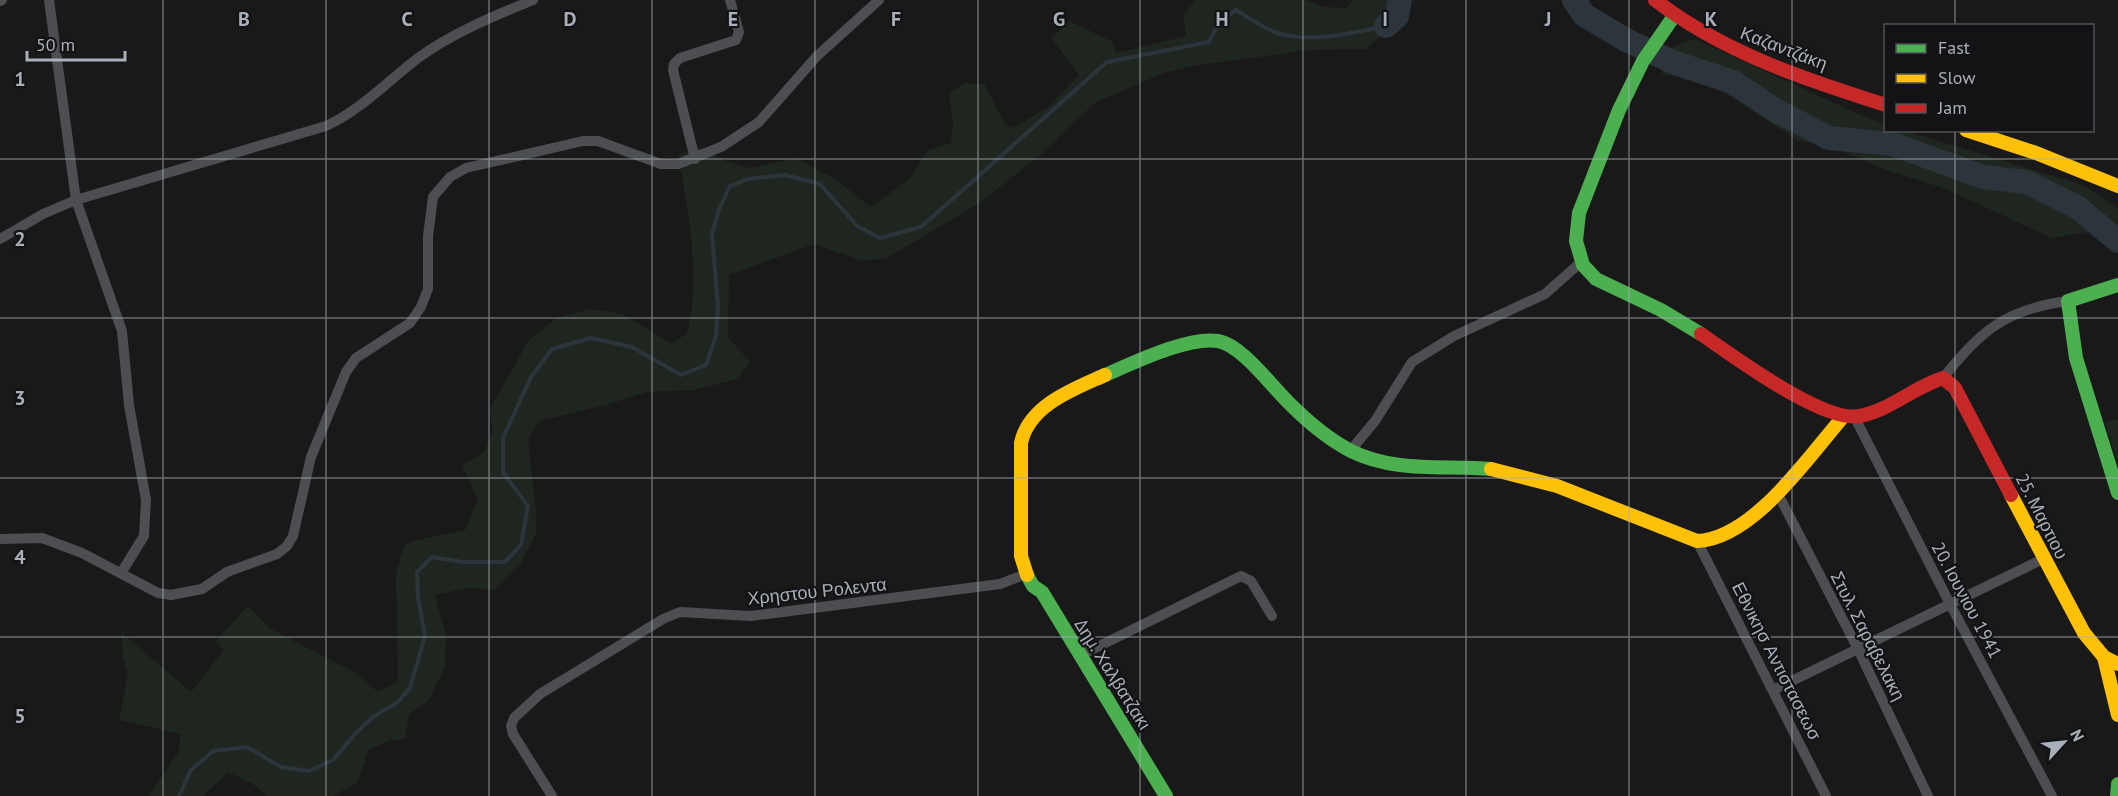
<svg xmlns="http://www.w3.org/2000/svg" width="2118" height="796" font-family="'PT Sans',sans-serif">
  <rect width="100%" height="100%" fill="#191919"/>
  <g fill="#1f261f">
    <path d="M1196 0H1305L1321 6 1345 9 1353 0H1408L1403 19 1365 49 1309 50 1193 66 1164 73 1096 102 1038 157 978 204 885 259 861 260 814 244 729 275 728 338 750 361 738 379 694 390 646 392 606 405 539 421 528 439 536 511V534L520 565 495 590 468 588 435 595 446 636 445 667 428 701 409 714 405 739 390 740 368 750 358 782 333 796H267L253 784 228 772 203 796H149L179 751 181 734 119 720 128 674 123 657 121 632 191 692 224 650 215 642 248 606 269 628 356 673 378 692 398 682 396 573 404 546 413 541 465 530 478 499 462 466 485 451 493 431 489 410 529 340 557 318 590 309 622 314 672 344 687 333C702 275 687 213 679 154L700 147 726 161 749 168 796 158 835 179 871 207 910 178 928 150 951 143 953 123 949 93 965 83 984 84 1006 126 1012 128 1047 108 1079 75 1051 38 1069 21 1113 42 1116 53 1186 36 1183 15Z"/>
    <path d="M1695 39 1865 117 1885 124 1886 130 1906 131 2086 186 2118 209V227L2052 238 1946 189 1884 169 1839 150 1797 140 1721 91 1684 78 1662 74C1665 47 1670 46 1695 39Z"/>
    <polygon points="2118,419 2118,464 2105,422"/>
  </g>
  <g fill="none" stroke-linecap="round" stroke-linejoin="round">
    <path stroke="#2b353b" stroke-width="4" d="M179 796 191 770 213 751 247 747 281 767 309 771 333 760 356 733 373 717 398 702 410 688 425 636 418 597 417 572 432 557 462 562H505L521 545 528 506 503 472V438L531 377 552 349 591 338 632 347 681 375 706 365 716 336 718 306 712 234 719 209 730 186 748 179 785 175 820 184 857 226 880 238 921 227 1107 62 1209 42 1220 21 1236 10C1251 19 1271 34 1290 36 1321 41 1356 32 1386 26"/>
    <g stroke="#2b353b" stroke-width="24">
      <polyline points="1574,0 1584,15 1626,40 1675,63 1733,82 1775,110 1829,138 1892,144 1983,177 2026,182 2077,207 2118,241"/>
      <polyline points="1386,26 1397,16 1400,0"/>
    </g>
    <g stroke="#4d4e52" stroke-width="10">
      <polyline points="49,0 76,200 122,331 129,405 146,500 144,536 121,573"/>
      <polyline points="0,1 2,0"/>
      <polyline points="695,159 673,70 674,64 680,58 736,40 739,32 730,0"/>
      <path d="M0 239 43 214 76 200 326 126C361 110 388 81 418 58 452 33 494 16 533 0"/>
      <path d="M1943 378C1981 331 2005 309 2068 301"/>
      <polyline points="1855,418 1950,604 2052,796"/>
      <polyline points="1351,450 1375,421 1412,362 1454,336 1545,294 1581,262"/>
      <polyline points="1777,492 1858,649 1928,796"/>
      <polyline points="0,539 42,538 82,553 158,593 171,595 202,589 227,572 277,554 287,546 293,536 311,457 346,372 356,358 410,323 421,307 428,289 428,236 433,197 450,177 466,168 583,141 598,141 661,164 678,164 721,147 759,122 817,56 879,0"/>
      <polyline points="1697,541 1826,796"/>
      <polyline points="1081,655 1241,576 1251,581 1272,616"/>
      <polyline points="1773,690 2045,558"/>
      <polyline points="552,796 513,734 511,726 514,718 540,694 663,619 680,612 751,616 1000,584 1026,574"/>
    </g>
    <g stroke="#4caf50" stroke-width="14">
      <polyline points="1674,16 1643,61 1619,110 1579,213 1576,241 1583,265 1596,279 1661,310 1701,334"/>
      <polyline points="2118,285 2068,301 2076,358 2118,493"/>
      <path d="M1105 375C1133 363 1188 336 1218 341 1242 345 1272 387 1290 404 1308 422 1328 439 1351 451 1395 473 1444 465 1491 469"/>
      <polyline points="1027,575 1033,586 1042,592 1166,796"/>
      <polyline points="2117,796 2118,784"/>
    </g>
    <g stroke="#ffc107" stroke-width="14">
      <polyline points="1966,130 2036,153 2118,186"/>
      <path d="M1491 469 1557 486 1697 541C1753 539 1809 456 1843 417"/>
      <polyline points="2011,495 2084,633 2104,657 2118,664"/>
      <path d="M1027 575 1021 556V443C1029 405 1074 389 1105 375"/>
      <polyline points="2104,657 2118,715"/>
    </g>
    <g stroke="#c62828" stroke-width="14">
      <path d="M1655 0C1724 53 1804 79 1886 105"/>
      <path d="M1701 334C1732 355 1823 423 1859 416 1889 411 1914 387 1943 378L1955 388 2011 495"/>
    </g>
  </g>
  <path fill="none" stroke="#aab0ba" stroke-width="1.5" stroke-opacity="0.55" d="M163 0V796M326 0V796M489 0V796M652 0V796M815 0V796M978 0V796M1140 0V796M1303 0V796M1466 0V796M1629 0V796M1792 0V796M1955 0V26M1955 130V796M0 159H2118M0 318H2118M0 478H2118M0 637H2118"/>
  <g text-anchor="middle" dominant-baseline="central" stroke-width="4.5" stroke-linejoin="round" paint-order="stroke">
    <g font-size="18" fill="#aab0ba" stroke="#131315">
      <text transform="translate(1784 48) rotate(21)">Καζαντζάκη</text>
      <text transform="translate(2042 516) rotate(63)">25. Μαρτιου</text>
      <text transform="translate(817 591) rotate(-6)">Χρηστου Ρολεντα</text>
      <text transform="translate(1967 600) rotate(62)">20. Ιουνιου 1941</text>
      <text transform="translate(1868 636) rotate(63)">Στυλ. Σαραβελακη</text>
      <text transform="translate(1777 661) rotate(63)">Εθνικησ Αντιστασεωσ</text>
      <text transform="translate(1113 674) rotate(58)">Δημ. Χαλβατζακι</text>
    </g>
  </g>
  <g font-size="20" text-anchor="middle" font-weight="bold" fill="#aab0ba" stroke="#131315" stroke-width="4.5" stroke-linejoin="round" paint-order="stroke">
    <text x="244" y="26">B</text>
    <text x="407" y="26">C</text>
    <text x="570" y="26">D</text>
    <text x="733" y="26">E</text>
    <text x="896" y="26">F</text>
    <text x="1059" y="26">G</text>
    <text x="1222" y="26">H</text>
    <text x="1385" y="26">I</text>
    <text x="1548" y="26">J</text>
    <text x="1711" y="26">K</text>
    <text x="20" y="86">1</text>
    <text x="20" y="246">2</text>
    <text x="20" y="405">3</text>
    <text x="20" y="564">4</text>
    <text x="20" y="723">5</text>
  </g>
  <rect x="1884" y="24" width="210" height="108" fill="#131315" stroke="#4f5257" stroke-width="1.5"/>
  <rect x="1896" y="44" width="30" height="9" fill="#4caf50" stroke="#4f5257" stroke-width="1.5"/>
  <text x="1938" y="54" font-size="18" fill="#aab0ba">Fast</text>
  <rect x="1896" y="74" width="30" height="9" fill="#ffc107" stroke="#4f5257" stroke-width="1.5"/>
  <text x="1938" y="84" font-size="18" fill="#aab0ba">Slow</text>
  <rect x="1896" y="104" width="30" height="9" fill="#c62828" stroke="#4f5257" stroke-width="1.5"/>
  <text x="1938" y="114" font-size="18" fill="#aab0ba">Jam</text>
  <g transform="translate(2064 742) rotate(63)" stroke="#131315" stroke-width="4.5" paint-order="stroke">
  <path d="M0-4.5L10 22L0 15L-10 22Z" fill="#aab0ba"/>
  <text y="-9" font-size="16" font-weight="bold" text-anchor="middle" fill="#aab0ba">N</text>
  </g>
  <path d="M27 51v9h98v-9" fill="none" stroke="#aab0ba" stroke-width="3"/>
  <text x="36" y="51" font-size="18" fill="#aab0ba" stroke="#131315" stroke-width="4.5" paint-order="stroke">50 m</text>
</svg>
